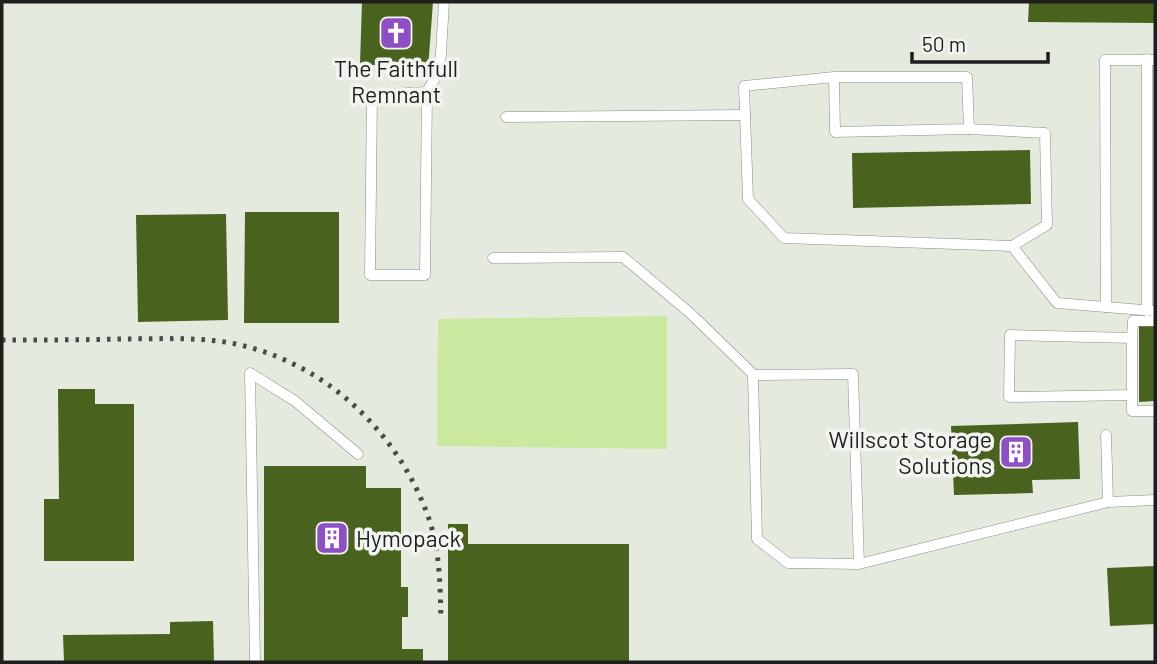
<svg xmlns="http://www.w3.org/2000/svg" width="1157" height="664" font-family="Barlow,sans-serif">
  <rect width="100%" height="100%" fill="#f2f4f0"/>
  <rect fill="#e5eadf" x="2" y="2" width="1153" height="660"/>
  <polygon fill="#cae99f" points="667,316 667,449 437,446 438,319"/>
  <g fill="#49621e">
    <polygon points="362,2 433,2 428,69 360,64"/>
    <polygon points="1029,2 1155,2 1155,23 1028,22"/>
    <polygon points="1030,150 1031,204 853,208 852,153"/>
    <polygon points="245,212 339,212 339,323 244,323"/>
    <polygon points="226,214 228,320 138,322 136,215"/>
    <polygon points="1155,325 1155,401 1139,402 1139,326"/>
    <polygon points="58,389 95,389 95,404 134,404 134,561 44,561 44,499 59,499"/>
    <polygon points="1078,422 1080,479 1032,480 1033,493 954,495 951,426"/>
    <polygon points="264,466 366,466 366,488 401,488 401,587 408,587 408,617 402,617 402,649 423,649 423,662 264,662"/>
    <polygon points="448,524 468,524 468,544 629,544 629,662 448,662"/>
    <polygon points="1155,566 1155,624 1110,626 1107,568"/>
    <polygon points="213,621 214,662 64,662 63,635 170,634 170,622"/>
  </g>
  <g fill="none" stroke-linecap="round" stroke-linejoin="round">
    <defs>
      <g id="service">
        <polyline points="1147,59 1147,311"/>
        <polyline points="834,77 835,132 969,129 967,77 834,77 744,86 748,199 784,238 1012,246 1057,303 1155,311"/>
        <polyline points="427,92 372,95 370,275 425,275 427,92 440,69 444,2"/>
        <polyline points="506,117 745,115"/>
        <polyline points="969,129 1045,133 1047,225 1012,246"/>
        <polyline points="493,258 623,257 690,313 754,375"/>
        <polyline points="1106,307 1105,60 1155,60"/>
        <polyline points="1155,321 1133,321 1132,338 1010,335 1009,397 1132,395 1132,411 1155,411"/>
        <polyline points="1132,395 1132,338"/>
        <polyline points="1106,435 1108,502 1155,500"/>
        <polyline points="859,564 853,374 753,375 757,539 788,563 859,564 1108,502"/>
        <polyline points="255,662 250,373 295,401 358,454"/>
      </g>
    </defs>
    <use href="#service" stroke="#8a8c88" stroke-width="11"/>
    <use href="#service" stroke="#fff" stroke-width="10"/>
    <path stroke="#4a4c49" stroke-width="5" stroke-dasharray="3.5 7" stroke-linecap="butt" d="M2 340C41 340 80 340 119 339 154 339 190 337 225 342 319 357 398 429 429 519 440 551 440 585 441 619"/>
  </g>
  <defs>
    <symbol id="church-square" viewBox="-11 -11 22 22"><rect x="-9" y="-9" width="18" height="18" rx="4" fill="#8f4fc4" stroke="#f2f4f0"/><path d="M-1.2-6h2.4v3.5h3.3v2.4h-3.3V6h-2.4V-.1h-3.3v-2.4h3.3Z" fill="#fff"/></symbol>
    <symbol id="building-square" viewBox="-11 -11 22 22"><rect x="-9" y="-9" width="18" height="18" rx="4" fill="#8f4fc4" stroke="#f2f4f0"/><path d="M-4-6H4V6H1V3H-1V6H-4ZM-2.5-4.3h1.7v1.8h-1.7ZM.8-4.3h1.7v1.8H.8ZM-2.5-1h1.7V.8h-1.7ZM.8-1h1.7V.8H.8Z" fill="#fff"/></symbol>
  </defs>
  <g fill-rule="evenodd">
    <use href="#church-square" x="377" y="14" width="38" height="38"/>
    <use href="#building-square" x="997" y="433" width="38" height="38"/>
    <use href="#building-square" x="313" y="519" width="38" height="38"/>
  </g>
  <g text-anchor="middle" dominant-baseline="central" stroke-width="7" stroke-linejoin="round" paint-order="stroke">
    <g font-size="23" fill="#1e1f1d" stroke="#f2f4f0">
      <text x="396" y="68">The Faithfull<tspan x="396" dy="26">Remnant</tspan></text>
      <text x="992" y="439" text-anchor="end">Willscot Storage<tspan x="992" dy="26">Solutions</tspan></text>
      <text x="356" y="538" text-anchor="start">Hymopack</text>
    </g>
  </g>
  <rect width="1157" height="664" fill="none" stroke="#1e1f1d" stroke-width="7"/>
  <path d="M912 52v10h136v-10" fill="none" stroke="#1e1f1d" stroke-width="3.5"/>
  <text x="922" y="52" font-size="21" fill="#1e1f1d" stroke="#f2f4f0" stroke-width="5" paint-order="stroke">50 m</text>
</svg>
